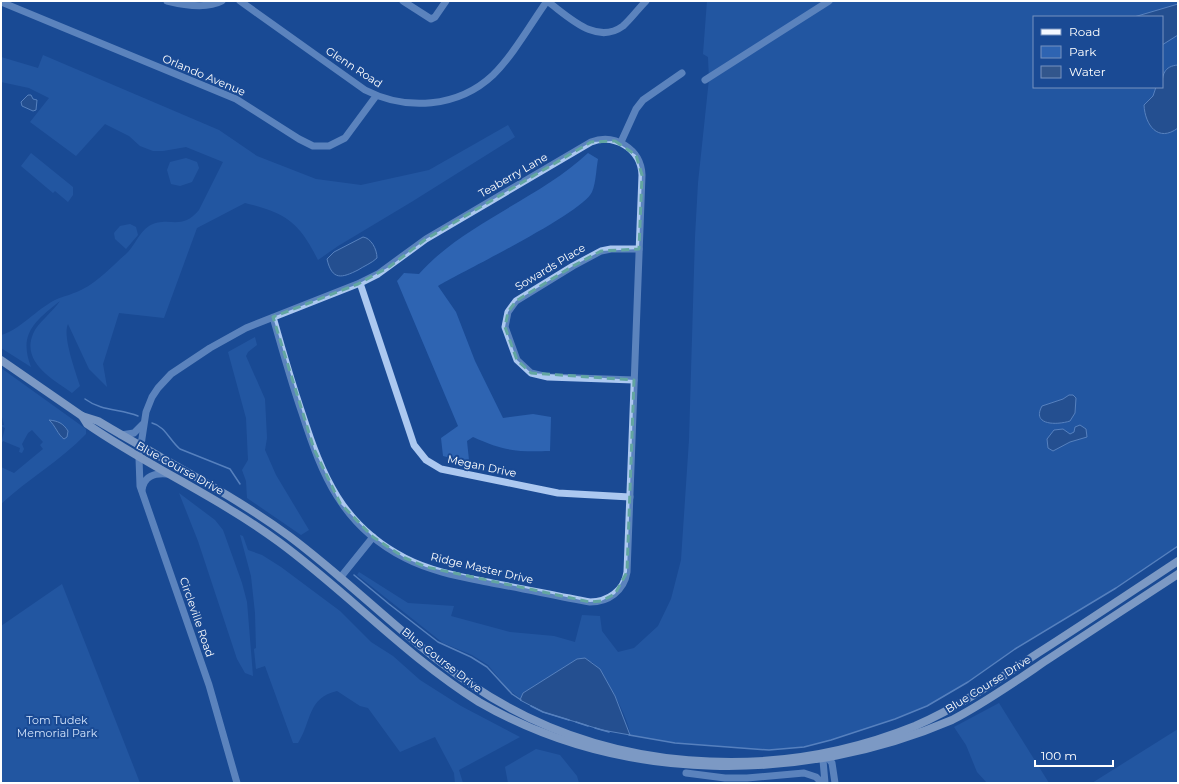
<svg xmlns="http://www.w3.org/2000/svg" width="1179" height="784" font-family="Montserrat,sans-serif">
  <rect width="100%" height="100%" fill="#1a4a94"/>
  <g fill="#2e64b2" fill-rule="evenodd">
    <path d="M707 1H1178V546L1116 588 1015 649 968 682 927 706 895 719 831 740 804 747 769 750 675 743 630 735C630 720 604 672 592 662L523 693 521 699 508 689 488 665 472 655 443 643 357 575 359 572 408 603 454 606 451 616 510 632 554 636 575 642 582 615 600 616 602 631 618 652 634 648 658 626 671 599 681 560 689 440 695 237 698 183 709 79 708 57 703 54ZM1034 17H1162V87H1034Z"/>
    <path d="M43 55 219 130 257 156 316 179 361 185 429 170 508 125 515 137 413 201 338 246 318 260C299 222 286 213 245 203L197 228 164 318 119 313 103 364 107 387 89 369 68 324C62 336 76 373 80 386L72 393C54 380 21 363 33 334 38 322 53 312 60 301 35 321 18 334 31 367L1 348V335C20 330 37 309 55 300 64 296 74 294 83 289 99 281 112 266 126 254 134 247 139 232 149 226 169 215 181 232 199 210L223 162 186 147 163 151H153L140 146 129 136 105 124 76 156 30 122 49 98 29 88 1 82V57L38 68Z"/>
    <polygon points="31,153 73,187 73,195 68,202 55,191 53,193 21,166"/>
    <path d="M588 153 598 159C596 170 596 183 592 192 583 213 463 271 438 286L456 312 475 361 503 418 533 414 551 417 550 451C516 452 504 451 473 437L467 441 469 460H458L443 456 441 438 458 426 397 281 404 273 419 274C464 223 539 199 588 153Z"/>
    <polygon points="186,158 197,162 199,168 192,182 180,186 171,184 167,170 170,162"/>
    <polygon points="130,224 136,227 138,235 126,249 115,239 114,233 120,226"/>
    <polygon points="255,337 257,345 248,352 246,356 265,399 267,438 265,450 276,475 309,530 301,535 247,498 246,481 242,470 248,460 246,418 228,352"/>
    <path d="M1 368 86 429V434C60 461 28 479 1 504V467L14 473 43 449 40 445 43 442 32 430 28 433 22 444 24 449 22 453 19 452 20 448 3 441 1 444 5 428 1 426V425H4L1 413Z"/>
    <polygon points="179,493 215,520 223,530 242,583 247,602 253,676 245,673 237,659 198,541"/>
    <path d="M240 535 243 536 248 550 262 555 281 567 340 611 371 642 393 656 420 680 461 706 520 737 459 770 463 783H455L454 773 435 737 400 752 368 708 360 706 337 691C307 698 312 721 298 743H293L265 666 256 669 254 649 256 648 255 613 251 576Z"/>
    <polygon points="62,584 140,783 1,783 1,626"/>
    <polygon points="999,703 1049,783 987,783 977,772 966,745 954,727"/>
    <polygon points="1178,729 1178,783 1092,783"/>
    <polygon points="536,749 560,755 577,776 579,783 508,783 505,767"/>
  </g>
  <g fill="#32568c" stroke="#9fc2f2">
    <polygon points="1178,4 1178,35 1162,45 1162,17 1134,17"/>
    <path d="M1178 65V128C1158 143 1145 125 1144 105L1153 96 1156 87H1162C1162 75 1164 66 1178 65Z"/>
    <polygon points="28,95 31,95 33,99 37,100 36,110 33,111 22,106 21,102"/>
    <path d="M363 237C371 238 377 249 377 258 372 263 364 266 358 270 342 278 332 281 327 259L334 252Z"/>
    <path d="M1069 395H1073L1076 398 1075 413 1070 421C1058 425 1031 426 1042 406L1063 399Z"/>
    <path d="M49 420C58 421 63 423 68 431L67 437 64 439C58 435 55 425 49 420Z"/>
    <polygon points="1080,425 1086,429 1087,437 1070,442 1053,451 1048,448 1047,439 1054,430 1063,429 1070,434 1074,432 1075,427"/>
    <polygon points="585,658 600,669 615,696 630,735 602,730 543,712 520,700 523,693 577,659"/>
  </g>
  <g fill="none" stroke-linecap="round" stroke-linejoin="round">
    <g stroke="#9fc2f2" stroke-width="1.5">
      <path d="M85 399C101 411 120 409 138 416"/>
      <path d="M152 423C165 426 170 441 180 449L230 469 240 484"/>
      <polyline points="354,575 389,604 438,642 471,657 487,667 512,694 521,700"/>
      <polyline points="531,706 543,712 569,720"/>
      <polyline points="576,722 588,726"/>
      <polyline points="595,728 609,732"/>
      <polyline points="629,735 675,743 769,750 804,747 831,740 895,719 927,706 968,682 1015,649 1116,588 1178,546"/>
    </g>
    <g stroke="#acc8f0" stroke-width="7">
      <path d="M167 1C183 5 207 9 222 1"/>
      <path d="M240 1 365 90C406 111 458 108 493 75 514 54 530 25 547 1"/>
      <polyline points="403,1 431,19 435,17 446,1"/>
      <path d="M547 1C568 16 596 46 623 26 631 19 638 9 646 1"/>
      <polyline points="1,2 236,99 299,139 313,146 329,146 345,138 376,96"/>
      <polyline points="705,80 829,1"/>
      <polyline points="621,142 636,109 643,100 682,73"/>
      <polyline points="360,283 414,445 426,460 441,469 558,493 630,497"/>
      <polyline points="634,380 548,377 531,373 517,360 505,327 508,312 516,301 573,266 601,251 611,249 639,249"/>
      <polyline points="121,435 134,433 143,424"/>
      <path d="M142 490C144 476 154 473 167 474"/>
      <polyline points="340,578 373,537"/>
      <polyline points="686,773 725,778 747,778 804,773 816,777 822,783"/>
      <path d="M237 783 209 685 140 486 139 458 146 412 152 397 158 388 171 374 210 348 246 328 360 283 378 274 426 239 591 142C615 133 641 149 642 175L627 572C624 591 608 602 590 602 557 596 525 589 492 583 463 577 432 572 405 558 342 526 322 475 302 413 291 381 282 349 273 317"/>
      <polyline points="825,783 823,760 825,754 832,763 835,783"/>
    </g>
    <g stroke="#f4f8ff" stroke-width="8">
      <path d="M1 360 82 416 98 421C161 459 229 492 289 536 352 583 407 641 472 685 602 773 771 784 915 726 959 707 999 679 1038 653 1085 623 1131 592 1178 561"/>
      <path d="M82 416 87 424C149 467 218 497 279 542 347 592 407 657 479 702 621 784 803 784 952 720 985 703 1016 681 1047 660 1091 631 1134 603 1178 574"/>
    </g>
  </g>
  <path d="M0 0H1179V784H0ZM615 141 636 155 642 175 639 249 601 251 573 266 516 301 508 312 505 327 517 360 531 373 634 380 627 572 615 594 601 601 590 602 426 567 405 558 373 537 340 503 314 449 273 317 358 284 389 267 426 239 591 142Z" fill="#1a4a94" fill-opacity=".55" fill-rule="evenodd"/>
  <path fill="none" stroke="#63a6a1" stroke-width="3" stroke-dasharray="8 5" stroke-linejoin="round" d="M615 141 636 155 642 175 639 249 601 251 573 266 516 301 508 312 505 327 517 360 531 373 634 380 627 572 615 594 601 601 590 602 426 567 405 558 373 537 340 503 314 449 273 317 358 284 389 267 426 239 591 142Z"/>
  <g text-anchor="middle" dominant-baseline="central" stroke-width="4" stroke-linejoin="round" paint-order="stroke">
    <g font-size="11" fill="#fff" stroke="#1a4a94">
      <text transform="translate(354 67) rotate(33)">Glenn Road</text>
      <text transform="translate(204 75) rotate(23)">Orlando Avenue</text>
      <text transform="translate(513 175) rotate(-30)">Teaberry Lane</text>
      <text transform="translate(550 267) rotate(-31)">Sowards Place</text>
      <text transform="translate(482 466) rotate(12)">Megan Drive</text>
      <text transform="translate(180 468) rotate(29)">Blue Course Drive</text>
      <text transform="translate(482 568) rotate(13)">Ridge Master Drive</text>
      <text transform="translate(197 617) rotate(71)">Circleville Road</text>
      <text transform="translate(442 660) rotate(38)">Blue Course Drive</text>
      <text transform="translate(988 684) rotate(-32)">Blue Course Drive</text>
    </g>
    <g font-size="11" fill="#d2e3fb" stroke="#1a4a94">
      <text x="57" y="720">Tom Tudek<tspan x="57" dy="13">Memorial Park</tspan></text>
    </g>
  </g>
  <rect width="1179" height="784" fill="none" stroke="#ffffff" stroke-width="4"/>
  <rect x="1033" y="16" width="130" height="72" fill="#1a4a94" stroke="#7692bf"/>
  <rect x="1041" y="29" width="20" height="6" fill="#f4f8ff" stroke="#7692bf"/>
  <text x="1069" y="36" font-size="12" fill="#ffffff">Road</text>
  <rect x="1041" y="46" width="20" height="12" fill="#2e64b2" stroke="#7692bf"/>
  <text x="1069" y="56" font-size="12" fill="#ffffff">Park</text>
  <rect x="1041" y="66" width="20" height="12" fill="#32568c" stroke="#7692bf"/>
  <text x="1069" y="76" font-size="12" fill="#ffffff">Water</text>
  <path d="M1035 760v6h78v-6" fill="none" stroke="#ffffff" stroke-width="2"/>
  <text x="1041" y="760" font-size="12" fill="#ffffff" stroke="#1a4a94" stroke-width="3" paint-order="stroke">100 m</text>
</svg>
